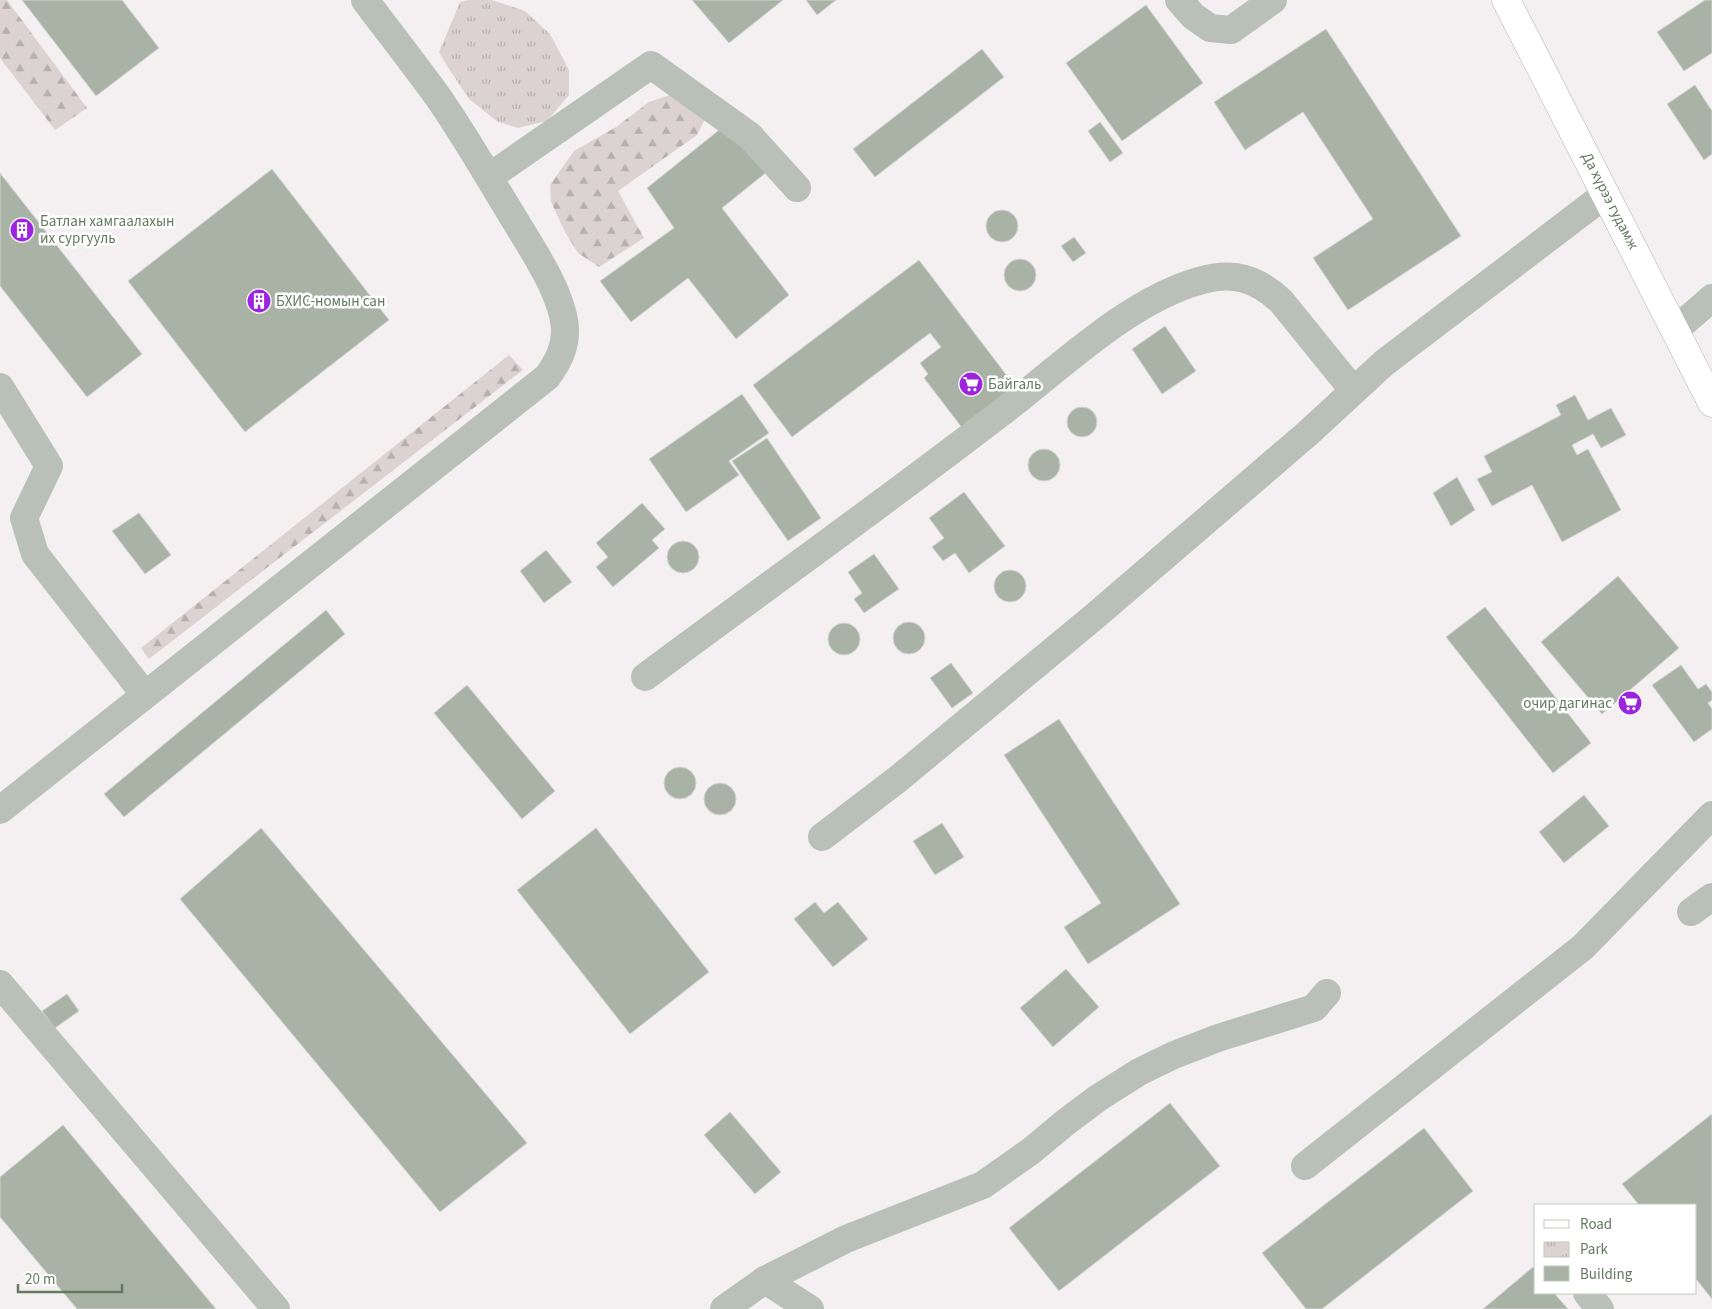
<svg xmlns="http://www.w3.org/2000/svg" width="1712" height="1309" font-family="'Source Sans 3',sans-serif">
  <defs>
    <pattern id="forest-firs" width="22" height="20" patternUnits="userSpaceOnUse" patternTransform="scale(1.25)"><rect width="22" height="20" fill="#dbd2d1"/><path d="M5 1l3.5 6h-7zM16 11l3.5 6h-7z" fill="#b5afad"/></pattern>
    <pattern id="park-tufts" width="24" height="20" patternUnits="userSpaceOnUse" patternTransform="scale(1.25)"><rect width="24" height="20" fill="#dbd2d1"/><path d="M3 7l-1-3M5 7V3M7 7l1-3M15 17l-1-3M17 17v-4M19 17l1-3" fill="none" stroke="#b5afad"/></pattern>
  </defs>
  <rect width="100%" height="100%" fill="#f4f0f2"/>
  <g fill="url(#forest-firs)">
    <polygon points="0,0 7,0 87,108 55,130 0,58"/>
    <polygon points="673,94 693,107 704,121 697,135 618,191 644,238 599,267 578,253 565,232 551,202 550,185 574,151 616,127 649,102"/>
    <polygon points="509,355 523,370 149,659 141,648"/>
  </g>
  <polygon fill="url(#park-tufts)" points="469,0 492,0 525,11 550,34 569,70 569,95 547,121 518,128 498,122 469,99 449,69 439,52 460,2"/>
  <g fill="#a8b3a5" stroke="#d5d3d4">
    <polygon points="22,0 122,0 159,48 96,96"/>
    <polygon points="692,0 783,0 729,43"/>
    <polygon points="806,0 836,0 817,15"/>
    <polygon points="1705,0 1712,0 1712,53 1684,71 1657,32"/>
    <polygon points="1146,5 1203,83 1122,141 1066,63"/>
    <polygon points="1326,29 1461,236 1348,310 1313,258 1373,219 1303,112 1245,150 1214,102"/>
    <polygon points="982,49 1004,77 875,177 853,149"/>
    <polygon points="1695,85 1712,111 1712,154 1704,160 1667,104"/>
    <polygon points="729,122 768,171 722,208 789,295 736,339 688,278 631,322 600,281 674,228 647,188"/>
    <polygon points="1100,122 1123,153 1110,162 1088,131"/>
    <polygon points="272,169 389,320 245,432 128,281"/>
    <polygon points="0,173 142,354 87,397 0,286"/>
    <circle cx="1002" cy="226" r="16"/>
    <polygon points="1074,237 1086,253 1073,262 1061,246"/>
    <circle cx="1020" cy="275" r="16"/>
    <polygon points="919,260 1017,389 963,429 924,378 928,374 920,363 941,347 930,333 792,437 753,385"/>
    <polygon points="1165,326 1196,371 1162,394 1132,349"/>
    <polygon points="742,394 769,433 729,461 739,475 686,512 649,459"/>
    <polygon points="1575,395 1588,420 1611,408 1626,435 1601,448 1593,434 1572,445 1577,455 1588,449 1621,510 1562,542 1532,485 1492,506 1477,479 1492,472 1484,456 1561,415 1556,405"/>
    <circle cx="1082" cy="422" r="15"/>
    <polygon points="767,438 821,518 788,541 732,461"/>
    <circle cx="1044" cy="465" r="16"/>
    <polygon points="1457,477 1475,510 1451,526 1433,493"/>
    <polygon points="964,492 1005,546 969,573 955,553 943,561 932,547 944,538 929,518"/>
    <polygon points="642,503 665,529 652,540 659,548 613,587 596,567 608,557 596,543"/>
    <polygon points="139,513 171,555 145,574 112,531"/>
    <circle cx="683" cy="557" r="16"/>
    <polygon points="546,550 572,582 544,603 520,571"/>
    <polygon points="874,554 899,589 864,613 854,599 862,593 848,572"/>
    <circle cx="1010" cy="586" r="16"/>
    <polygon points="1618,576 1679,648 1602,714 1541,642"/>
    <polygon points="1485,607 1591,743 1553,773 1446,637"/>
    <polygon points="326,610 345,634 124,817 104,794"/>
    <circle cx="909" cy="638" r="16"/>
    <circle cx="844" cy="639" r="16"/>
    <polygon points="951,663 973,693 952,708 930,678"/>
    <polygon points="1681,665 1698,689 1706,684 1712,692 1712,700 1708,703 1712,709 1712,729 1694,742 1652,685"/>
    <polygon points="467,685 555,791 522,819 434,713"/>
    <polygon points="1059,719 1180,904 1088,964 1064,927 1101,903 1004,755"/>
    <circle cx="680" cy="783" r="16"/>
    <circle cx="720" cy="799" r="16"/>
    <polygon points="1584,795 1609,826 1564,863 1539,832"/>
    <polygon points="942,823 964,857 935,875 913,841"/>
    <polygon points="261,828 527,1143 440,1212 180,899"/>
    <polygon points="596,828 709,972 630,1034 517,890"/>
    <polygon points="815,902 824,913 838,902 868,939 833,967 794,919"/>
    <polygon points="1066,969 1099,1007 1053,1047 1020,1008"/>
    <polygon points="67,994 79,1011 55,1028 42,1011"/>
    <polygon points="1170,1103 1220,1166 1059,1291 1009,1228"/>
    <polygon points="730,1112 781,1172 755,1194 704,1135"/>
    <polygon points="1712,1114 1712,1299 1696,1279 1696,1205 1639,1205 1622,1184"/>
    <polygon points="63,1125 216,1309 77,1309 0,1217 0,1177"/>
    <polygon points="1424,1128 1473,1191 1322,1309 1306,1309 1262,1253"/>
    <polygon points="1533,1267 1536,1271 1536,1293 1554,1293 1568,1309 1483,1309"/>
  </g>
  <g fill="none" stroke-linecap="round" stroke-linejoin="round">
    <defs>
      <polyline id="major" points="1506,0 1712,403"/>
    </defs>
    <use href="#major" stroke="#adb5ac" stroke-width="29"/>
    <g stroke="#b9c0b8" stroke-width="28">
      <polyline points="1179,0 1193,16 1210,28 1231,30 1273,0"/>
      <polyline points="489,177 651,65 750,136 797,188"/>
      <polyline points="1675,330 1712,298"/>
      <polyline points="0,387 49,466 24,518 35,554 145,695"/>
      <path d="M645 677C762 590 881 505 997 416 1057 371 1127 301 1199 281 1233 271 1256 278 1281 301L1353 390"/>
      <path d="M0 810 547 377C558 362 566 347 565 328 562 293 534 252 516 222 490 180 466 137 438 97 414 64 389 32 365 0"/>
      <polyline points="822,837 898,779 1095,616 1307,434 1384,363 1606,194"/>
      <polyline points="1691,912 1712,897"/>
      <polyline points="0,984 276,1309"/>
      <polyline points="1305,1166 1583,947 1712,815"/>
      <polyline points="765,1280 846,1239 983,1185 1031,1151 1066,1122 1098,1098 1139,1072 1174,1055 1218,1038 1314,1008 1327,993"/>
      <polyline points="1587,1293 1600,1309"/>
      <polyline points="724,1309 765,1280 810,1309"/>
    </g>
    <use href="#major" stroke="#fff" stroke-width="28"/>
  </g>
  <defs>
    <symbol id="building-disc" viewBox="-11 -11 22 22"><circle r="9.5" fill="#9c24df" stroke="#fff"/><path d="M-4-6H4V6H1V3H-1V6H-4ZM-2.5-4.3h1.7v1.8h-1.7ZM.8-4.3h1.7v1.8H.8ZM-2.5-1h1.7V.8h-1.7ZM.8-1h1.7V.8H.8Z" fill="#fff"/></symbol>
    <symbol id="supermarket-disc" viewBox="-11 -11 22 22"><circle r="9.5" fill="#9c24df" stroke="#fff"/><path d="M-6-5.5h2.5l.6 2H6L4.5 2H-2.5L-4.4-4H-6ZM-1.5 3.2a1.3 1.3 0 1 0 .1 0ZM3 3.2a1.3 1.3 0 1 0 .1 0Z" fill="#fff"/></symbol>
  </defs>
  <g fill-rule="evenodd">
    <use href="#building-disc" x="8" y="216" width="28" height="28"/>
    <use href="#building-disc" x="245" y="287" width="28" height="28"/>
    <use href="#supermarket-disc" x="957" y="370" width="28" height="28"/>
    <use href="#supermarket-disc" x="1616" y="689" width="28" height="28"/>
  </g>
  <g text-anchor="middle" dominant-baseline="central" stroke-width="5" stroke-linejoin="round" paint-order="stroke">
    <g font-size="15" fill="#647a5f" stroke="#fff">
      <text transform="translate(1610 201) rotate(63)">Да хүрээ гудамж</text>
    </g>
    <g font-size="15" fill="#647a5f" stroke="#fff" text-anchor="start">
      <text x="40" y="221">Батлан хамгаалахын<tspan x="40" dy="17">их сургууль</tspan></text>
      <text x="276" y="301">БХИС-номын сан</text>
      <text x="988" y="384">Байгаль</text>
      <text x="1612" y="703" text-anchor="end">очир дагинас</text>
    </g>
  </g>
  <rect x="1534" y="1204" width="162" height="90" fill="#ffffff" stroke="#c1cabf"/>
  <rect x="1544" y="1220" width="25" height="8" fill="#ffffff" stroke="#c1cabf"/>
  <text x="1580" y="1229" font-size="15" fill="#647a5f">Road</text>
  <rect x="1544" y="1242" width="25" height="15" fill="url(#park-tufts)" stroke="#c1cabf"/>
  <text x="1580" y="1254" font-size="15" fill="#647a5f">Park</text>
  <rect x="1544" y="1266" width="25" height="15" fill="#a8b3a5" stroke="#c1cabf"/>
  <text x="1580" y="1279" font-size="15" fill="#647a5f">Building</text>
  <path d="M18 1284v8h104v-8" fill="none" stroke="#647a5f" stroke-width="2.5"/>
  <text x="25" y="1284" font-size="15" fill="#647a5f" stroke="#ffffff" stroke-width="4" paint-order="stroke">20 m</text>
</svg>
